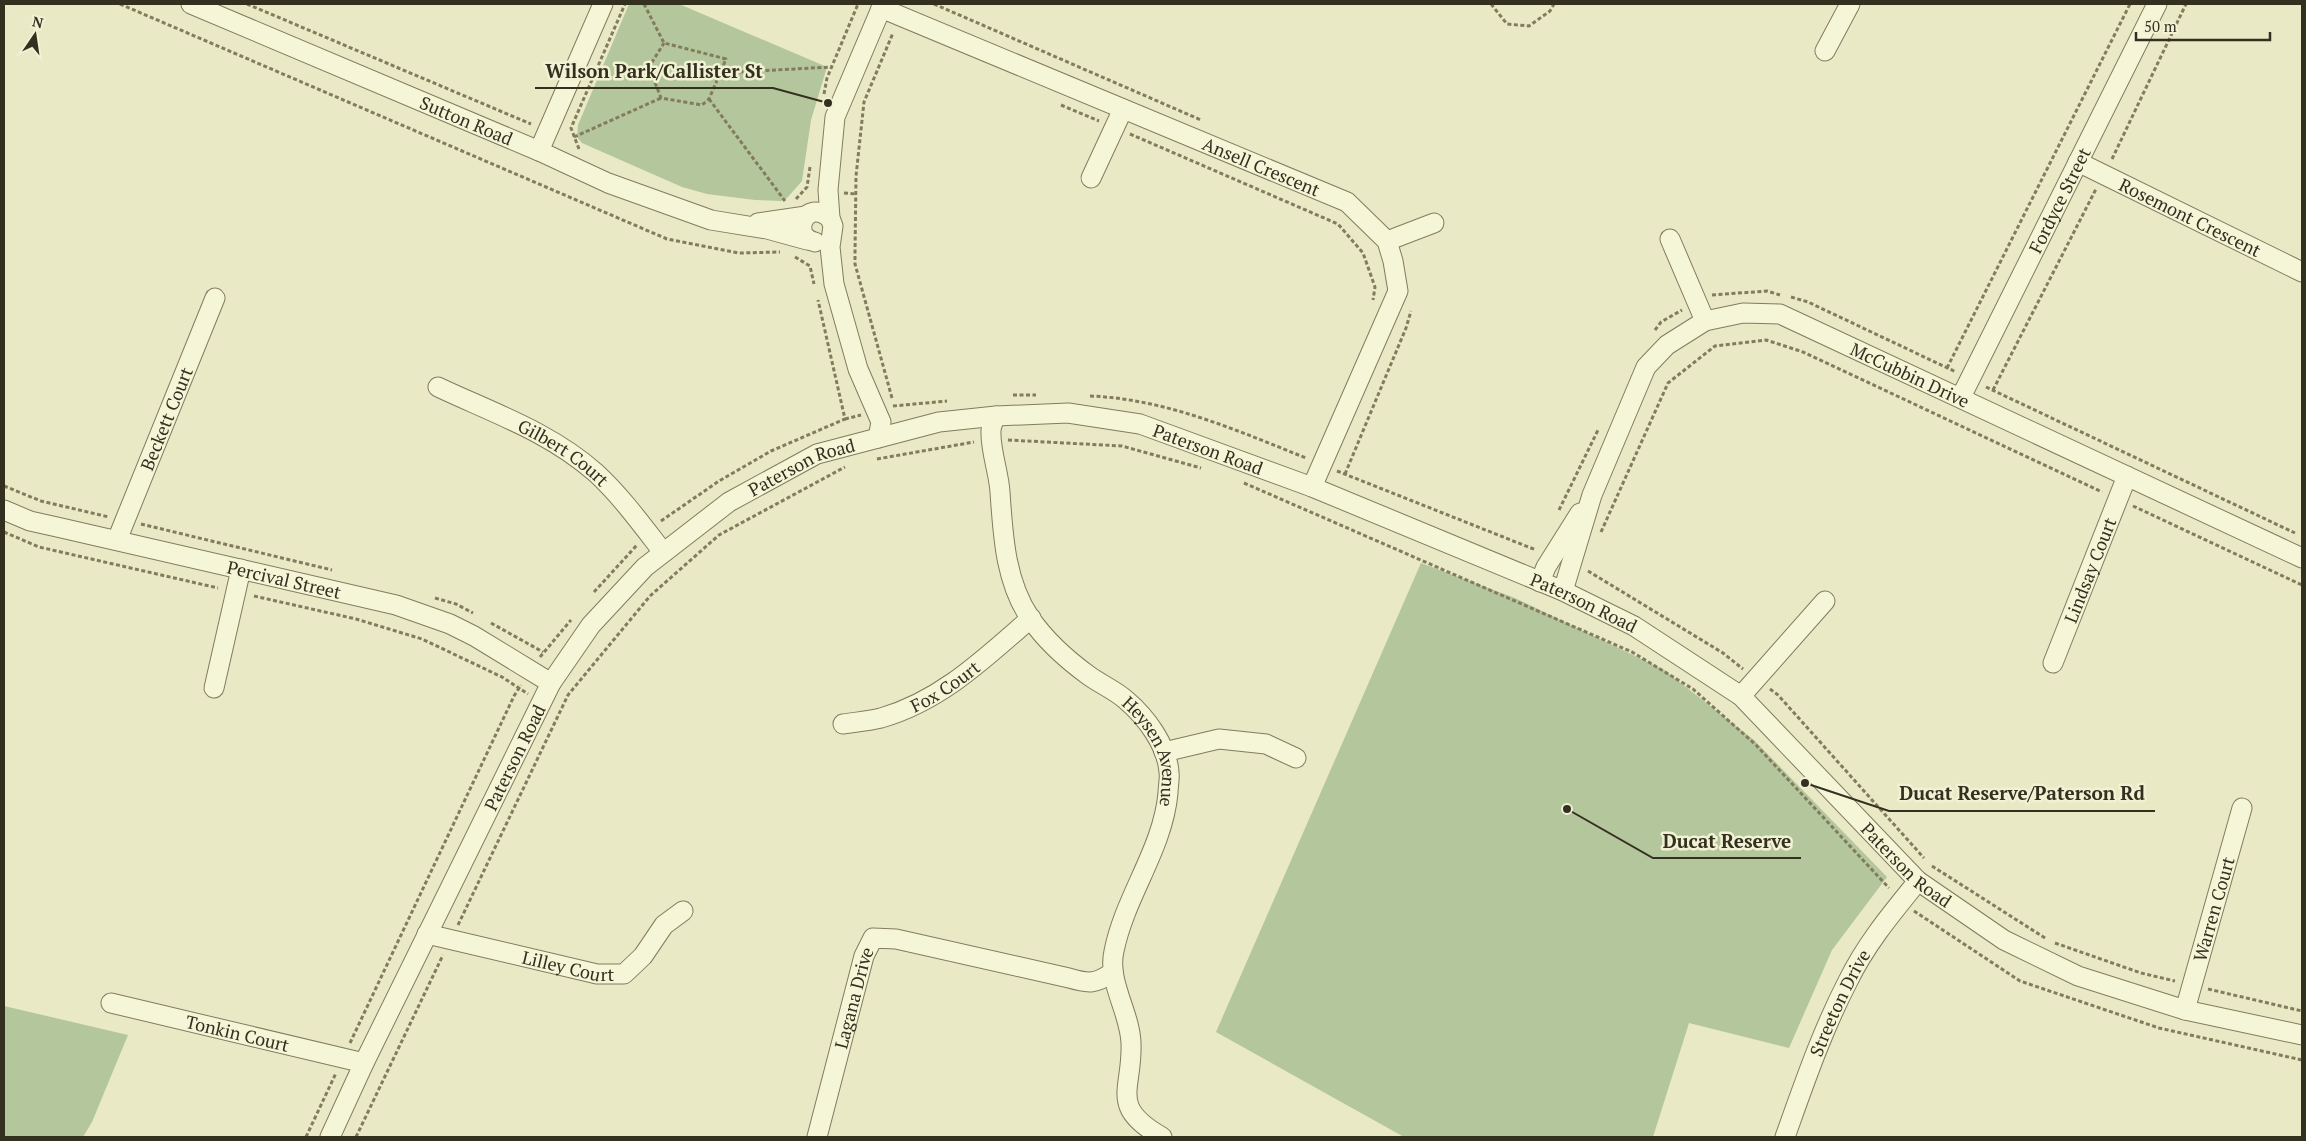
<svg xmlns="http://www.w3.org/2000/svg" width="2306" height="1141" font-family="'PT Serif',serif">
  <rect width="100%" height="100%" fill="#e9e9c6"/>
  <g fill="#b4c69b">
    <polygon points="629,4 679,4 827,67 811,120 802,181 787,198 781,201 755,200 707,194 682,187 582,143 577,137 578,125"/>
    <polygon points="1421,563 1515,598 1664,670 1754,740 1887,877 1832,950 1789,1048 1689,1023 1653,1137 1404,1137 1216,1032"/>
    <polygon points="4,1006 128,1035 92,1122 83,1137 4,1137"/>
  </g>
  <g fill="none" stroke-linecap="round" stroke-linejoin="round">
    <defs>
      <g id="minor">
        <path id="s1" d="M191 4 539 151 608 183 711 220 767 229 807 240"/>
        <path id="s2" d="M881 8 1347 202 1387 241 1393 261 1398 291 1312 487"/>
        <polyline points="1825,51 1850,4"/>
        <polyline points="539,151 603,4"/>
        <path id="s3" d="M2078 162 2302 272"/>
        <polyline points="1091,178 1123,109"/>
        <polyline points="758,223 806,216"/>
        <polyline points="1670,239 1705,321"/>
        <polyline points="1387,241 1434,223"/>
        <path d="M815 242C789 237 805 197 830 218"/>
        <path id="s4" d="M438 387C493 413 550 432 596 473 621 496 642 525 663 552"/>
        <path id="s5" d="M1961 397 2157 4"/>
        <path id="s6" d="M996 416C994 420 991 426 991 431 990 450 999 473 1000 492 1003 535 1005 581 1030 618 1046 641 1066 659 1088 675 1100 684 1115 690 1126 700 1146 717 1167 745 1169 772 1170 779 1168 786 1168 793 1163 849 1125 896 1114 951 1107 982 1130 1012 1131 1043 1133 1090 1108 1106 1162 1137"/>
        <polyline points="878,438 881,422 858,369 834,284 830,247 833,226 830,218 828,190 835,117 883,4"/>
        <path id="s7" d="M4 510 30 521 57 527 396 605 450 624 474 636 551 683"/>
        <path id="s8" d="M117 540 215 298"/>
        <polyline points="1540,582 1546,567 1580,513"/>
        <path id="s9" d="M1563 591 1592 495 1646 367 1667 345 1705 321 1743 313 1780 314 2302 558"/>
        <path id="s10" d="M2053 663 2127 476"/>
        <polyline points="214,688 241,569"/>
        <polyline points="1741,696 1825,601"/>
        <path id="s11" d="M843 724C856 722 869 721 881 718 941 701 985 658 1031 618"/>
        <polyline points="1164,752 1219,739 1266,744 1296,758"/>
        <path id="s12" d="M427 934 597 974H624L643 956 664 925 683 911"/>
        <path id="s13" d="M111 1003 364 1063"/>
        <path id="s14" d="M2185 1010 2242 808"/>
        <path id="s15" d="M330 1137 364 1063 551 683 591 625 645 567 729 502 817 454 939 422 996 416 1068 413 1140 424 1312 487 1563 591 1634 626 1741 696 1918 881 2004 940 2078 976 2185 1010 2302 1035"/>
        <path id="s16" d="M817 1137 864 956 873 938 896 939 1069 978C1089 984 1096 984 1113 972"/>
        <path id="s17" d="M1785 1137C1804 1084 1822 1031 1848 981 1866 944 1892 913 1918 881"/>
      </g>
    </defs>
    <use href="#minor" stroke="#827c5d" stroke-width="21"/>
    <g stroke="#827c5d" stroke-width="3" stroke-dasharray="4 2.5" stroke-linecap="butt">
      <polyline points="120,4 667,239 739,253 780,252"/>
      <polyline points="247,4 531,124"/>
      <polyline points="644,4 664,43 726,59 709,99 702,105 661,98 649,67 664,43"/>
      <polyline points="934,4 1201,120"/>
      <polyline points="1491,4 1507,24 1529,26 1550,11 1554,4"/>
      <polyline points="720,73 831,67"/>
      <polyline points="824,94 827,78 858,4"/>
      <polyline points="709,99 785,201"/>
      <polyline points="1061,105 1099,121"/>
      <polyline points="1130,134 1338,224 1363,253 1375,287 1373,300"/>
      <polyline points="574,137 661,98"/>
      <polyline points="579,149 571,128 625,4"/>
      <polyline points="2112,159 2186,4"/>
      <polyline points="844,193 856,194"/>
      <polyline points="796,199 807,187 810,167"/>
      <polyline points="795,257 810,266 814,284"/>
      <polyline points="1712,295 1767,291 1780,295"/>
      <polyline points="1791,297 1808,302 1956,372"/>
      <polyline points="1655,330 1661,322 1682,310"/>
      <polyline points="1947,368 2130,4"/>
      <polyline points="1986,387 2295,533"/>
      <polyline points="1993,390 2096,189"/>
      <polyline points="1013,395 1036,395"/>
      <path d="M1090 396C1166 399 1236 430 1306 458"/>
      <polyline points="892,398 855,264 855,254 856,176 864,102 893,33"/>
      <polyline points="893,406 947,401"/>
      <polyline points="845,419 861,415"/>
      <polyline points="1008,440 1122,446 1201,468"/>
      <polyline points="877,459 974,442"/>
      <polyline points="1337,471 1536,550"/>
      <polyline points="1345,474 1406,328 1411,311"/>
      <polyline points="1244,483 1632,652 1693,689 1756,745 1889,888"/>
      <polyline points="4,486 41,501 109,517"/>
      <polyline points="2133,506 2302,585"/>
      <polyline points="1559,510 1598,430"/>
      <polyline points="661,521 719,481 771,451 845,419 818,300"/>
      <polyline points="141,524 332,570"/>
      <polyline points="4,532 39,547 218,588"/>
      <polyline points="1601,532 1668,383 1715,346 1766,340 1803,352 2102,492"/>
      <polyline points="1588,571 1723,653 1743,669"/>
      <polyline points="594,592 637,545"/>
      <polyline points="254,596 356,619 422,639 502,677 528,694"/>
      <polyline points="435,598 456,604 473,613"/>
      <polyline points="491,623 543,652"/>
      <polyline points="540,657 571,620"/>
      <polyline points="1770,689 1778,695 1924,858"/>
      <polyline points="1932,866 2045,938"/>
      <polyline points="1914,911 2020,981 2159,1028 2302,1060"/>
      <polyline points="458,925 568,695 650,596 719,535 845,467"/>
      <polyline points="2055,943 2141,973 2175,981"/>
      <polyline points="2208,989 2302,1011"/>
      <polyline points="350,1043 514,696 521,685"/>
      <polyline points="306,1137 336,1073"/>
      <polyline points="356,1137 443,955"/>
    </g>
    <use href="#minor" stroke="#f5f5d8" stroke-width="19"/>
  </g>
  <g text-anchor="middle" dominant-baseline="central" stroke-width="5" stroke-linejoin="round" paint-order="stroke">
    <g font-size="18" fill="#343020" stroke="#f1f1d4">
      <text stroke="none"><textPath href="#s1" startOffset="299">Sutton Road</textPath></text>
      <text stroke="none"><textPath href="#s2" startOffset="412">Ansell Crescent</textPath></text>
      <text stroke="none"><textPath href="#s5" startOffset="220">Fordyce Street</textPath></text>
      <text stroke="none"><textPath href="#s3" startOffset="125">Rosemont Crescent</textPath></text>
      <text stroke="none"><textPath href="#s9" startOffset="534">McCubbin Drive</textPath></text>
      <text stroke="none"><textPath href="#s8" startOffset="131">Beckett Court</textPath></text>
      <text stroke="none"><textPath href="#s15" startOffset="1262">Paterson Road</textPath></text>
      <text stroke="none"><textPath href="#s4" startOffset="142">Gilbert Court</textPath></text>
      <text stroke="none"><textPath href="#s15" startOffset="842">Paterson Road</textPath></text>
      <text stroke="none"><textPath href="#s10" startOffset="100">Lindsay Court</textPath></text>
      <text stroke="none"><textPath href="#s7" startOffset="289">Percival Street</textPath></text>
      <text stroke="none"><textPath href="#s15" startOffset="1668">Paterson Road</textPath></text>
      <text stroke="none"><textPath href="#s11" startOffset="110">Fox Court</textPath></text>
      <text stroke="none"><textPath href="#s6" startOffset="396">Heysen Avenue</textPath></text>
      <text stroke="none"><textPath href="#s15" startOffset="422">Paterson Road</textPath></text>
      <text stroke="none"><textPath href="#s15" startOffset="2088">Paterson Road</textPath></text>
      <text stroke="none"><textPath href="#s14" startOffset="105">Warren Court</textPath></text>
      <text stroke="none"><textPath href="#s12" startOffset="145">Lilley Court</textPath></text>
      <text stroke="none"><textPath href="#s16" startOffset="144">Lagana Drive</textPath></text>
      <text stroke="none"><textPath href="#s17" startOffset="145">Streeton Drive</textPath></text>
      <text stroke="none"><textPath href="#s13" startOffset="130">Tonkin Court</textPath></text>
    </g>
  </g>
  <path fill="none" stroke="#343020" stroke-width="2" d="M828 103L773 88H535M1805 783L1889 811H2155M1567 809L1653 858H1801"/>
  <g fill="#343020" stroke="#f1f1d4" stroke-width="2">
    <circle cx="828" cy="103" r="5"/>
    <circle cx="1805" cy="783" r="5"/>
    <circle cx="1567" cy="809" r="5"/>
  </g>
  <g font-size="19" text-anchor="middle" font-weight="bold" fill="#343020" stroke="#f1f1d4" stroke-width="5" stroke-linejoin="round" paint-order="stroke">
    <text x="654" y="78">Wilson Park/Callister St</text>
    <text x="2022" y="800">Ducat Reserve/Paterson Rd</text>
    <text x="1727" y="848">Ducat Reserve</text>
  </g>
  <rect width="2306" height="1141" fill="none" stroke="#343020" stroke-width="10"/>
  <g transform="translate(35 35) rotate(13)" stroke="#f1f1d4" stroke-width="4" paint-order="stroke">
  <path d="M0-4L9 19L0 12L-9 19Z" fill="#343020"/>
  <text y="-8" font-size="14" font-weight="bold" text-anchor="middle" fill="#343020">N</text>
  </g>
  <path d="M2136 32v8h134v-8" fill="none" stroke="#343020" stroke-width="2.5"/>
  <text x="2144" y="32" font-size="15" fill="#343020" stroke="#f1f1d4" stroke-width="4" paint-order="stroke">50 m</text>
</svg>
